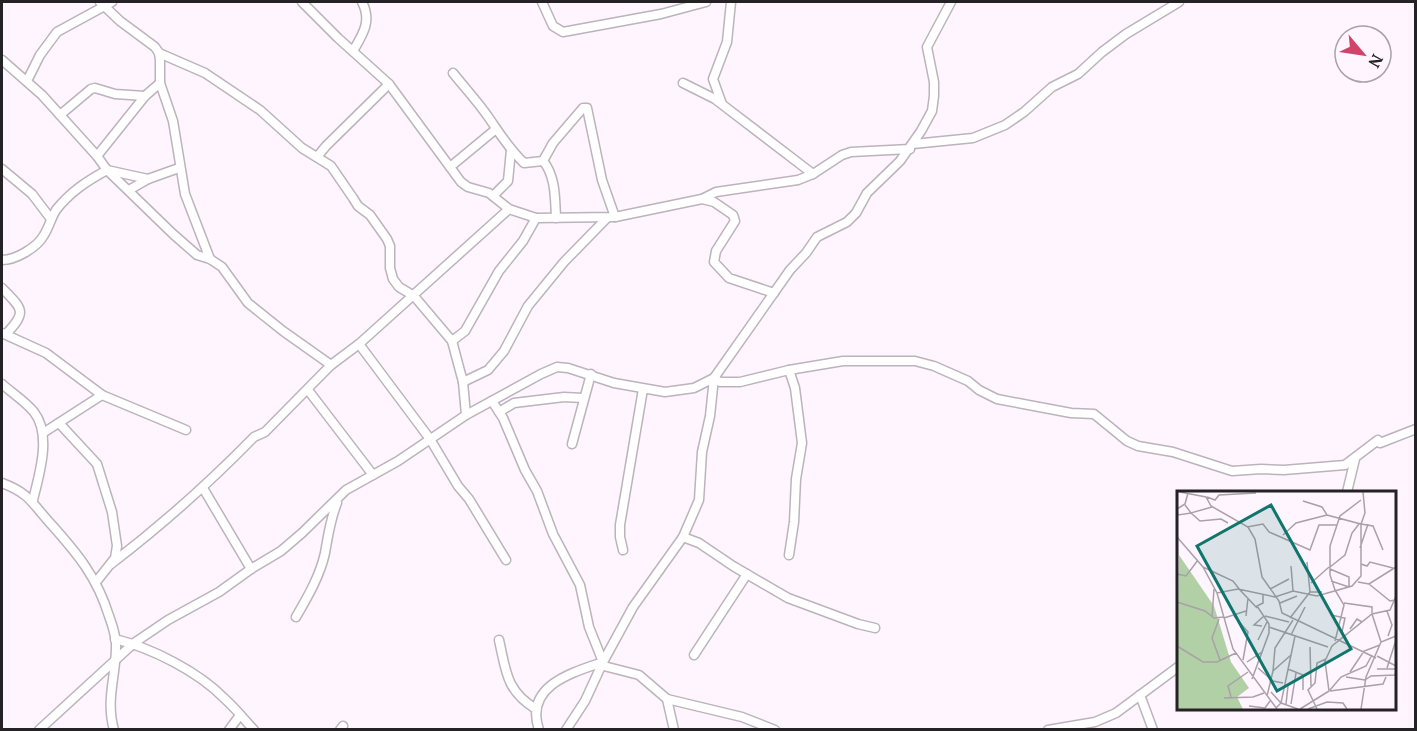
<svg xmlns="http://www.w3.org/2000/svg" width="1417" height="731" font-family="'PT Serif',serif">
  <rect width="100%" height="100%" fill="#fff5fe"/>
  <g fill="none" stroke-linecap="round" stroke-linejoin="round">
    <defs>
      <g id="minor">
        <polyline points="100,2 120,21 155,47 159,53 160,60 160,83 173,121 185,194 210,259"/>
        <polyline points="302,2 338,38 389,84 461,182 468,187 489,193 509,209 536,218 615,217 702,199 714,202 733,215 735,221 716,251 714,262 729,278 774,293"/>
        <polyline points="542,2 553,26 563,32 661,14 706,2"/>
        <path d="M353 51C363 34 372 21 362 2"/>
        <polyline points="159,53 205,73 260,110 302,148 331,166 353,198 358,206 370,215 387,239 390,246 390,268 393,279 399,287 414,296 452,341 463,382 466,415"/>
        <polyline points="2,60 42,95 97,156 107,170 173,234 197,255 210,259 222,267 248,303 283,331 331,365"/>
        <path d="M453 73C465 88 478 102 489 118 500 134 509 149 524 163L543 161C556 176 555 200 556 218"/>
        <polyline points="27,81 40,55 57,32 112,2"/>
        <polyline points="683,83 715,99 813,174"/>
        <polyline points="722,104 713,79 727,42 731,2"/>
        <polyline points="60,115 91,89 95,88 115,94 145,96"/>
        <polyline points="913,144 973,138 1005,125 1024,112 1052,87 1078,74 1102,52 1126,34 1179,2"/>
        <polyline points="97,156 145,96 160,83"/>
        <polyline points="317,157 326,146 389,84"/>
        <polyline points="543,161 553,143 583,108 587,108 602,180 615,217"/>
        <polyline points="450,167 496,129"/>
        <polyline points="2,169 32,194 51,219"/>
        <polyline points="129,190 148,179 179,168"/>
        <polyline points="493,196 508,181 511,150"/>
        <polyline points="702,199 716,192 798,180 813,174 842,155 851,152 910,149"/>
        <path d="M2 260C15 260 37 248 44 235 49 227 51 218 56 210 70 192 87 181 107 170L148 179"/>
        <path d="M2 288C22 309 28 311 6 334"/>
        <polyline points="2,333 46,353 102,395 186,430"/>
        <polyline points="452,341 465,331 499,271 523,241 536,218"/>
        <polyline points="359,344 430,439 458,486 469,499 506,560"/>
        <polyline points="789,370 795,388 802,443 796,479 794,522 789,555"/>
        <polyline points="463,382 488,370 504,351 528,306 564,262 606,219"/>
        <path d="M2 384C12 393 25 401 34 412 52 435 39 475 33 500"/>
        <polyline points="308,390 373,475"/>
        <polyline points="492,401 503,418 525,470 537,491 553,534 580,585 589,627 603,662 585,701 566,730"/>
        <polyline points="499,412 514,403 564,397 583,398"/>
        <polyline points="59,423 97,464 112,512 117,546 115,558 96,582"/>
        <polyline points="43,433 102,395"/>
        <polyline points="572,444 591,374"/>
        <path d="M2 483C29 493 32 503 50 523 77 553 97 577 109 616 112 624 115 634 116 643 117 674 105 698 114 730"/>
        <polyline points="203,488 251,569"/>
        <polyline points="1347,492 1355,459"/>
        <polyline points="683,537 699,543 733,566 788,598 858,624 875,628"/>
        <polyline points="623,550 620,537 620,525 643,389"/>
        <path d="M111 564C162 525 209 483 254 437L265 432 331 365 359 344 509 209"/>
        <path d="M296 617C307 598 320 576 325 553 328 536 330 520 337 503"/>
        <path d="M115 639C152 648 199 672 225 699 235 708 244 719 254 730"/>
        <path d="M499 640C506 671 506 691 536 709"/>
        <polyline points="694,655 747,574"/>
        <polyline points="600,665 639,675 667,699 742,717 775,730"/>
        <polyline points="1140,695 1153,730"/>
        <polyline points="667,699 674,730"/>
        <polyline points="39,730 134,643 168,620 219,592 251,569 281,551 302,533 346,490 398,461 466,415 541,374 557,367 568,368 614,383 665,392 694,388 714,378 720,382 740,382 789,370 843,361 915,361 934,366 968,381 979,390 997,399 1071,413 1094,414 1127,441 1138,446 1173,452 1232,471 1261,469 1284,470 1345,465 1378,440 1380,443 1416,429"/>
        <polyline points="229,730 240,715"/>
        <polyline points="340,730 343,726"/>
        <path d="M539 730C524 686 571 673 603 662L633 607 683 537 699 500 702 452 710 416 714 378 790 270 806 253 817 237 847 222 856 213 867 193 900 161 921 131 932 111 934 96V82L927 47 951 2"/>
        <polyline points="1048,730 1095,722 1116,713 1178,667"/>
      </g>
    </defs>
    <use href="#minor" stroke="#bcb3bc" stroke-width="11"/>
    <use href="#minor" stroke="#fff" stroke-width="8"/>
  </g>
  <g transform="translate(1177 491)">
    <rect width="219" height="219" fill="#fff5fe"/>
    <path d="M2 64 37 115 54 171 72 197 60 206 66 218H0Z" fill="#b1d0a6"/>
    <path fill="none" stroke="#a8a1a7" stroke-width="1.5" d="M3 1 29 6 34 15 71 36 78 48 85 86 102 110 105 122 199 167M30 6 38 9 42 4 79 2M126 10 145 16 150 24 184 33 188 22 186 1M8 14 14 22 35 16M0 18 8 13 11 2M0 19 1 24 14 22 23 30 44 28 51 32M184 33 196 35 206 59M70 36 86 33 92 41 133 59 142 34H160M106 44 119 32 150 24M0 46 26 76 40 102 56 158 100 218M183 57 191 33M130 71 133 101M184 73 190 75 193 71 216 77M114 75 116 100M26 76 56 90 63 99M153 76 168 64 175 42 182 33M153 78 172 86V95M0 83 9 85 21 69M154 90 172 96M181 91 192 93 219 76M134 92 152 76M192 93 213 110 218 109M93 98 112 88M63 99 80 117M158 99 153 84V55L163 25 184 9M40 102 61 98 98 106 116 100 140 105 175 95 184 85V33M0 111 28 120 37 127 47 126M103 112 120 105M167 112 195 116V122M210 120 215 134 211 145M195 123 204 151M154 124 168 127 165 141M57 125 71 141 66 169M69 125 71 107M88 125 112 131M35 126 37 98M47 127 69 120M113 127 133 101H145M42 128 35 147 43 169M85 135 77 134 87 125M92 136 151 156M173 138 180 128 185 131M114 144 128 116M81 149 90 131M158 150 167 114 158 99M0 155 26 171H40L59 162M133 156 134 195M200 165 219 175M70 171 85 161M81 177 96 190 106 192M210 177 219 149M111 178 126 184V199M200 178H219M96 180 98 157 116 129M173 181 187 160 203 154M169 186 188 189M75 188 92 142V133L80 115 86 112V104M188 189 194 185 218 184 219 180M153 199 164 186 189 175 195 164M153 200 206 193 209 186M94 201 104 212 121 218M90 205 96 180 114 164M54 206 51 195 71 181M47 207 76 206 87 202M109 213 111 195M114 213 119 182M72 215 88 217 93 210M99 217 104 212 118 145M123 218 152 200 148 170 155 155 195 123 213 119 219 105M131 218 150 211 166 212 170 218M140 218 131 199 138 192 140 172 149 168M184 218 189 186 204 151 219 145"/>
    <path fill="#0f766e" fill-opacity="0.15" stroke="#0f766e" stroke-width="3" d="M94 14 174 158 100 200 20 55Z"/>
    <rect width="219" height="219" fill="none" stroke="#252225" stroke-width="3"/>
  </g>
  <rect width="1417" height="731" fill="none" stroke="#252225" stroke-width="6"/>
  <g transform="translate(1363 54) rotate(119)"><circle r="28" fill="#fff5fe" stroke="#a8a1a7" stroke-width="1.5"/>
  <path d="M0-4.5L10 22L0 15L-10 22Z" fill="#d2436a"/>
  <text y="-9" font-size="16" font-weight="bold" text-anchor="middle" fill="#252225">N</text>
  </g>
</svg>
